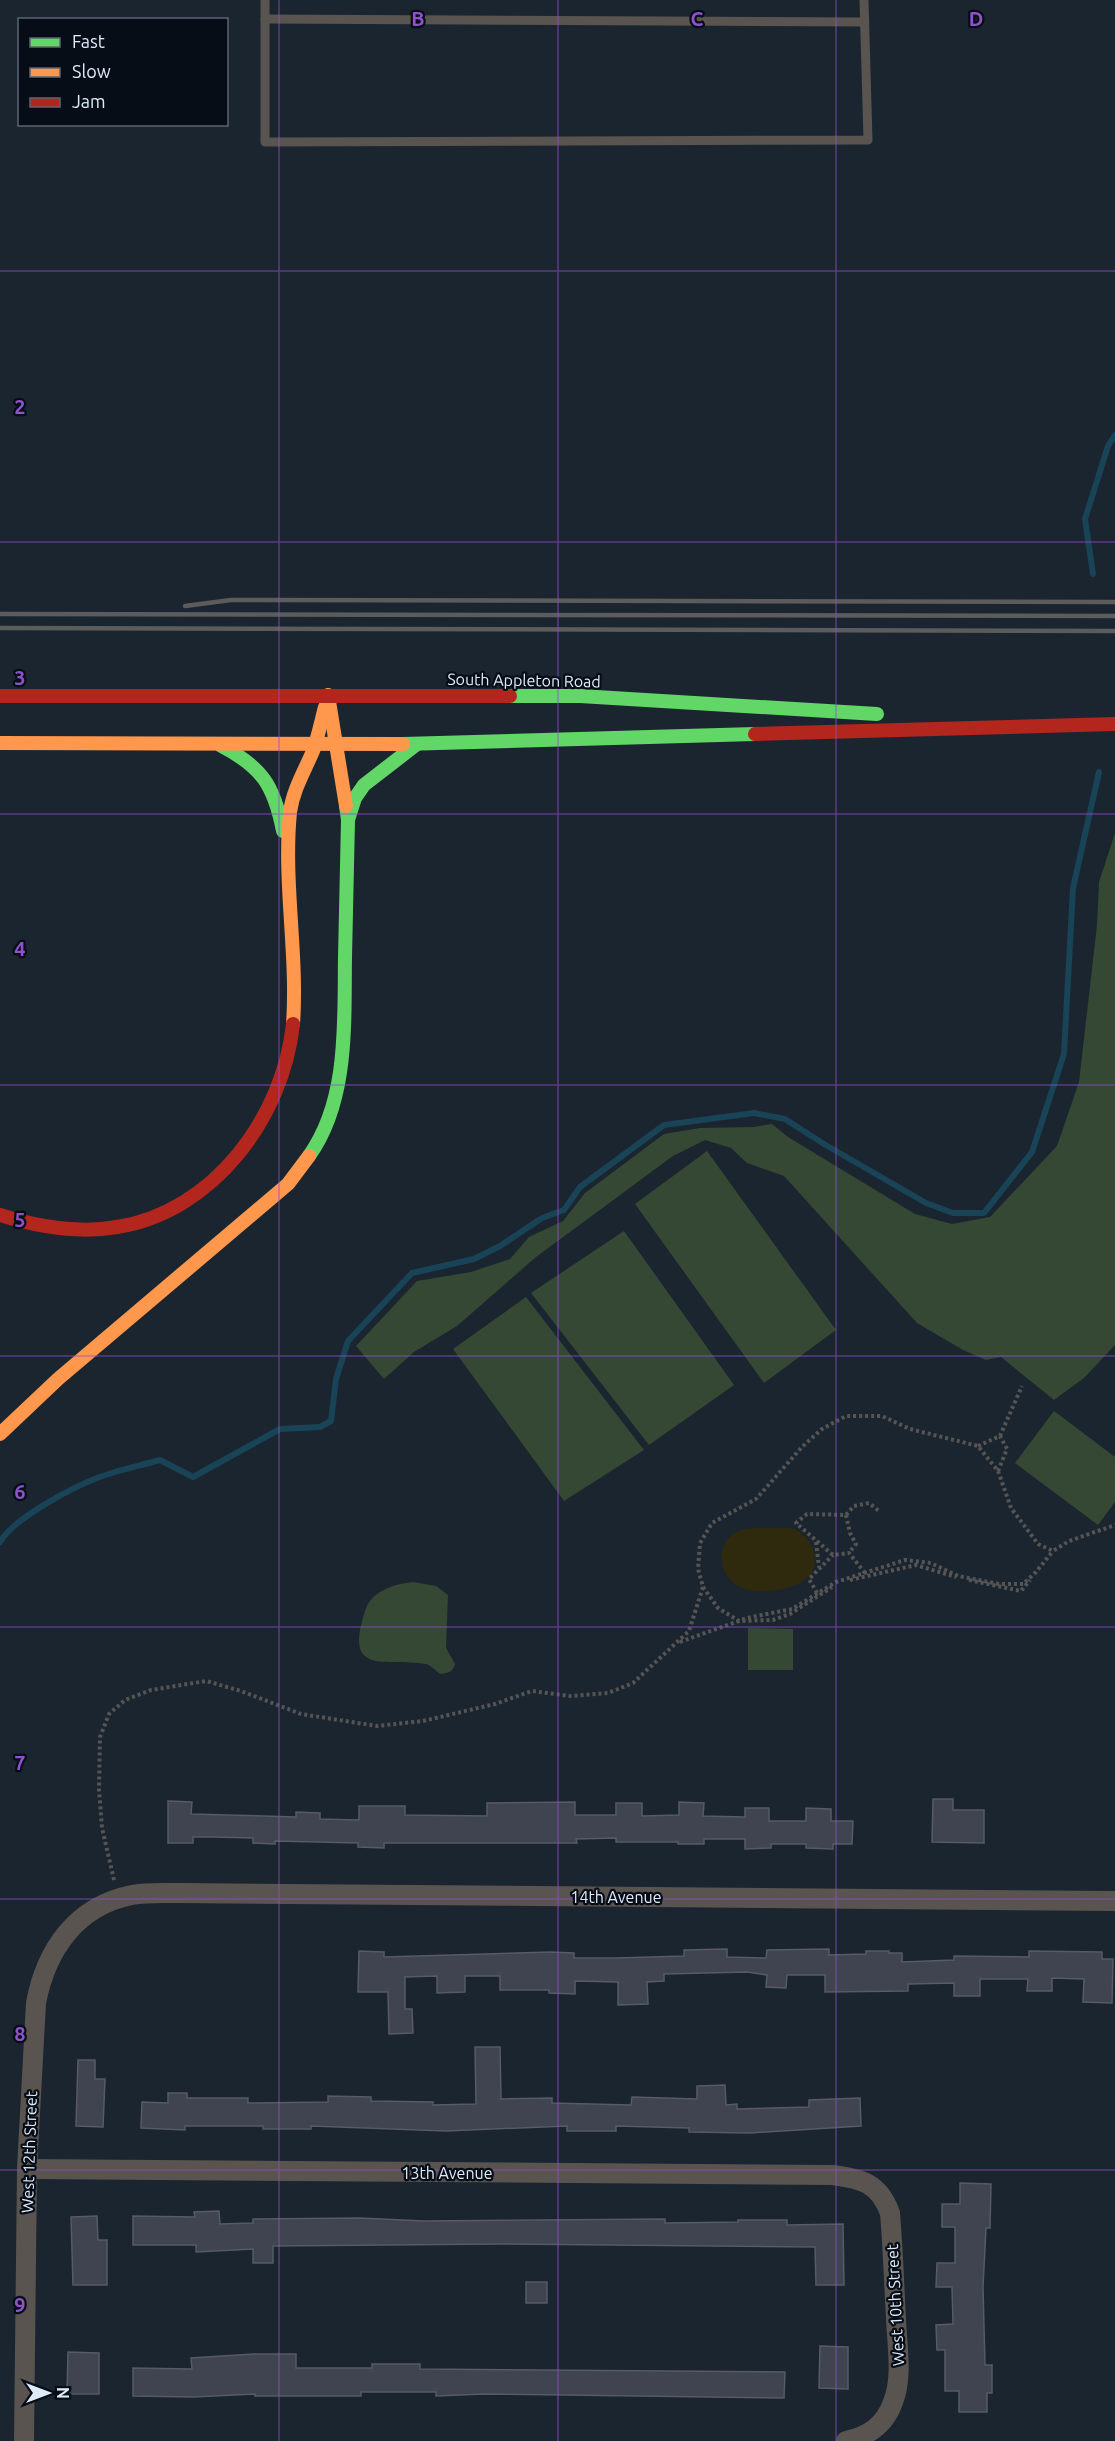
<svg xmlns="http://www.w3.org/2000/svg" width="1115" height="2441" font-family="Ubuntu,sans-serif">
  <rect width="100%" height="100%" fill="#1a2530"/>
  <g fill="#344833">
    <polygon points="1115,833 1115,1345 1084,1378 1054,1400 1001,1357 986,1360 963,1350 917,1323 784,1176 747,1163 731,1148 705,1140 673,1156 536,1257 457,1326 414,1352 384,1379 356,1346 417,1281 471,1272 510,1259 529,1237 563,1221 585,1193 664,1134 700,1128 753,1127 772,1124 788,1137 915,1214 952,1224 990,1217 1057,1146 1079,1082 1097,925 1099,882"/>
    <polygon points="707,1151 836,1330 764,1383 635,1204"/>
    <polygon points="624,1231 734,1385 649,1445 531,1293"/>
    <polygon points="526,1297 644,1450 564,1501 453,1349"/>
    <polygon points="1054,1411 1115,1457 1115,1502 1098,1525 1015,1463"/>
    <path d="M413 1582 436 1586 448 1595 446 1648 455 1664C453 1672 448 1673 441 1674 435 1671 431 1665 426 1664 386 1657 343 1678 365 1611 371 1591 394 1584 413 1582Z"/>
    <polygon points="748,1628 793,1629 793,1670 748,1670"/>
  </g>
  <path fill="#2f290e" d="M791 1528C808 1532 821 1555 812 1572 802 1590 761 1595 744 1589 718 1580 713 1546 736 1532 745 1526 779 1528 791 1528Z"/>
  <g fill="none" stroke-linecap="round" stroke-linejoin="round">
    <g stroke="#194356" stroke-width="6">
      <polyline points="1093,574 1085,519 1108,446 1115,435"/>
      <path d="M0 1542C13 1519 71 1488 97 1478 117 1470 139 1466 160 1460L193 1477 280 1429 320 1427 331 1421 336 1379 348 1341 412 1273 474 1259 500 1246 542 1218 564 1210 580 1187 664 1125 754 1113 785 1119 824 1144 926 1203 953 1213H984L1032 1152 1064 1054 1073 888 1099 772"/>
    </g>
  </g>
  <g fill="#3f4450" stroke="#565b66" stroke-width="1.5">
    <polygon points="933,1799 953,1799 953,1810 984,1810 984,1843 932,1842"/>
    <polygon points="168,1801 192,1802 191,1814 296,1817 296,1812 320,1813 320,1819 359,1820 359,1806 405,1806 405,1815 487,1816 487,1803 575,1802 575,1815 616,1815 616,1803 642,1803 642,1816 679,1815 679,1802 704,1803 703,1816 745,1817 745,1808 769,1808 769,1821 806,1821 806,1808 831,1809 831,1821 853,1821 852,1844 833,1844 833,1849 806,1848 806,1844 771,1844 771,1848 745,1849 745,1839 704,1839 704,1844 678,1844 678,1842 616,1842 616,1838 576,1839 577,1843 384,1843 384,1848 358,1847 358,1843 275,1841 275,1844 253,1843 253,1838 213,1837 193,1837 193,1843 168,1843"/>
    <polygon points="727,1949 727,1957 766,1958 767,1950 829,1949 829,1955 866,1954 866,1951 889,1951 889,1953 902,1953 902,1962 954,1960 954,1956 1029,1957 1029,1951 1102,1952 1102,1959 1113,1959 1112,2003 1083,2002 1084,1979 1052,1978 1052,1991 1027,1991 1028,1979 980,1979 980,1996 954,1996 954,1983 908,1984 908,1991 825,1992 825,1975 787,1975 786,1988 766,1987 767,1975 747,1972 664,1974 664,1981 647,1982 648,2004 618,2005 618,1982 575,1981 575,1994 549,1993 549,1990 500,1990 500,1976 465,1976 465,1992 437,1993 437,1976 405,1977 405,2009 412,2009 413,2033 389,2034 388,1992 358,1992 359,1951 384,1952 384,1957 550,1952 574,1953 574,1958 617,1958 684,1956 684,1950"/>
    <polygon points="475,2047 500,2047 501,2099 552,2098 552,2103 631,2105 632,2097 697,2099 697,2086 725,2085 726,2105 737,2104 737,2109 809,2107 809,2100 860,2098 861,2126 750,2133 689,2132 689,2128 616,2126 616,2131 567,2131 567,2126 446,2131 311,2126 311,2129 263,2129 263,2126 185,2126 185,2130 141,2128 142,2102 168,2103 168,2093 187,2093 187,2098 248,2098 248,2103 328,2102 328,2096 371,2097 371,2101 433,2102 433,2105 476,2104"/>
    <polygon points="78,2060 95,2060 95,2079 105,2079 103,2127 76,2126"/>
    <polygon points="960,2183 991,2184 990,2228 986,2228 983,2287 985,2365 992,2365 992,2393 987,2393 987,2412 959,2412 959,2391 945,2391 945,2350 937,2350 936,2325 953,2324 952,2287 936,2287 937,2263 955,2263 955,2227 942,2227 942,2204 960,2204"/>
    <polygon points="219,2211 220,2224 253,2223 253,2219 360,2218 424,2221 665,2219 665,2223 738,2222 738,2220 787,2220 787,2225 843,2224 844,2285 816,2285 815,2247 499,2244 273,2246 273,2263 253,2263 253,2249 196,2252 196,2245 133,2245 133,2216 195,2217 194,2212"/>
    <polygon points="97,2216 98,2240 107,2240 107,2285 73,2285 71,2217"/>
    <rect x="526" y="2282" width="21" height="21"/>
    <polygon points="820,2346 848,2347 848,2389 819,2388"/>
    <polygon points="68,2352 99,2353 99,2394 67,2394"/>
    <polygon points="254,2354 296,2354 296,2368 372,2368 372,2364 420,2364 420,2369 785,2372 784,2398 484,2394 436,2396 436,2392 361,2392 361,2396 255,2396 255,2394 193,2397 133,2396 133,2368 192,2369 191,2358"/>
  </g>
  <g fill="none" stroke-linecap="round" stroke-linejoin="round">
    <g stroke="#565554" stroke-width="4" stroke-dasharray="3 3" stroke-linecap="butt">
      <polyline points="978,1446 1000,1436 1022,1386"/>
      <polyline points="998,1471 1007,1449 1000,1436"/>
      <polyline points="846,1515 850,1533 856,1544 849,1553"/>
      <polyline points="816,1542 819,1567"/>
      <polyline points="865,1573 849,1553 833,1555 796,1523 807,1514 846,1515 854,1506 869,1503 879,1511"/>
      <polyline points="850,1580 916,1565 956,1577"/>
      <polyline points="969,1580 1021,1591 1030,1580"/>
      <polyline points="703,1587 718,1608 739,1621 773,1620 790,1614 832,1587"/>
      <polyline points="817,1593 809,1579 833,1555"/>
      <polyline points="680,1642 747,1618 792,1609 836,1582 905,1560 931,1563 958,1576 999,1584 1023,1584 1036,1572 1053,1551"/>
      <polyline points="114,1880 102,1828 99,1790 100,1737 109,1714 125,1700 151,1690 206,1681 241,1691 301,1714 377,1726 423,1721 495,1704 532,1691 570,1696 608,1693 633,1683 689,1631 703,1587 698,1569 700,1543 712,1523 756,1499 802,1447 822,1429 846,1416 882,1416 910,1429 978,1446 998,1471 1011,1508 1038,1544 1053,1551 1069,1541 1115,1525"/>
    </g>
    <g stroke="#59544f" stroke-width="9">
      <polyline points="265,0 265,142 868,140 864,0"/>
      <polyline points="265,19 863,22"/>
    </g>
    <g stroke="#59544f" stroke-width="20">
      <path d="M27 2169 833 2175C862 2179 879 2183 890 2213 893 2248 894 2284 896 2319 897 2345 903 2377 893 2402 885 2425 869 2436 846 2441"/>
      <path d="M24 2441 27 2169 36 2003C46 1950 76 1906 132 1895 147 1892 164 1893 179 1893L1115 1901"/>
    </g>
    <g stroke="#63d668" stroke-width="14">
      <polyline points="510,696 580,696 877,714"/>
      <polyline points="403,744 755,734"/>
      <path d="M220 745C262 767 274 785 283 831"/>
      <polyline points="348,820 355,798 364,785 417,744"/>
      <path d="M309 1156C349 1100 344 1022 345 957 346 911 347 866 348 820L346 806"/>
    </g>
    <g stroke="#ff974d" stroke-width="14">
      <polyline points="328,695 346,806"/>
      <polyline points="0,743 403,744"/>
      <path d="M293 1024C298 954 283 882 290 812 293 790 304 772 313 751 318 737 321 722 325 707"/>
      <polyline points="0,1434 58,1379 288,1184 309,1156"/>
    </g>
    <g stroke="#b3261e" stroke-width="14">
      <polyline points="0,696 510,696"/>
      <polyline points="755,734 1115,724"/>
      <path d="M0 1215C38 1227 77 1234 117 1227 213 1212 283 1118 293 1024"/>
    </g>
    <g stroke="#5c5c5d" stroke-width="4.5">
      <polyline points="185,606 231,600 266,600 1115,602"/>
      <polyline points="0,614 1115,616"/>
      <polyline points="0,628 1115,631"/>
    </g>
  </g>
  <path fill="none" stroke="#8f52cb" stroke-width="1.5" stroke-opacity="0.55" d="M279 0V2441M558 0V2441M836 0V2441M0 271H1115M0 542H1115M0 814H1115M0 1085H1115M0 1356H1115M0 1627H1115M0 1899H1115M0 2170H1115"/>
  <g text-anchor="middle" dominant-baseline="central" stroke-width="4.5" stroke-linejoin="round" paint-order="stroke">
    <g font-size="16" fill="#deebf9" stroke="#060d16">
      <text transform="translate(524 680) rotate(1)">South Appleton Road</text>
      <text x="616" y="1897">14th Avenue</text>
      <text transform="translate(29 2152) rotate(-88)">West 12th Street</text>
      <text x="447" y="2173">13th Avenue</text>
      <text transform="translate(895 2305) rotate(-93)">West 10th Street</text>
    </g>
  </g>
  <g font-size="20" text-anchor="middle" font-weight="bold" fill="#8f52cb" stroke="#060d16" stroke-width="4.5" stroke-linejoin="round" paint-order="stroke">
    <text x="418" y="26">B</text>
    <text x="697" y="26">C</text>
    <text x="976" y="26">D</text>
    <text x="20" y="414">2</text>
    <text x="20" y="685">3</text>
    <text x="20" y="956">4</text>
    <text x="20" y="1227">5</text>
    <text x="20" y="1499">6</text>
    <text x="20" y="1770">7</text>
    <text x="20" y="2041">8</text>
    <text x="20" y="2312">9</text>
  </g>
  <rect x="18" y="18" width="210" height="108" fill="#060d16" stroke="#5c6671" stroke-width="1.5"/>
  <rect x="30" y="38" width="30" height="9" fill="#63d668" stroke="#5c6671" stroke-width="1.5"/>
  <text x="72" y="48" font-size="18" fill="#deebf9">Fast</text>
  <rect x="30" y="68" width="30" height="9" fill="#ff974d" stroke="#5c6671" stroke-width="1.5"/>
  <text x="72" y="78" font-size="18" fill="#deebf9">Slow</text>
  <rect x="30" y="98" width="30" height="9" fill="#b3261e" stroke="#5c6671" stroke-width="1.5"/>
  <text x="72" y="108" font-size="18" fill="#deebf9">Jam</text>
  <g transform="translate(48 2393) rotate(90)" stroke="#060d16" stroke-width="4.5" paint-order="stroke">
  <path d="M0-4.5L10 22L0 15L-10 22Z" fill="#deebf9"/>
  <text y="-9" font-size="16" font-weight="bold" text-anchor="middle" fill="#deebf9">N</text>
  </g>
</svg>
